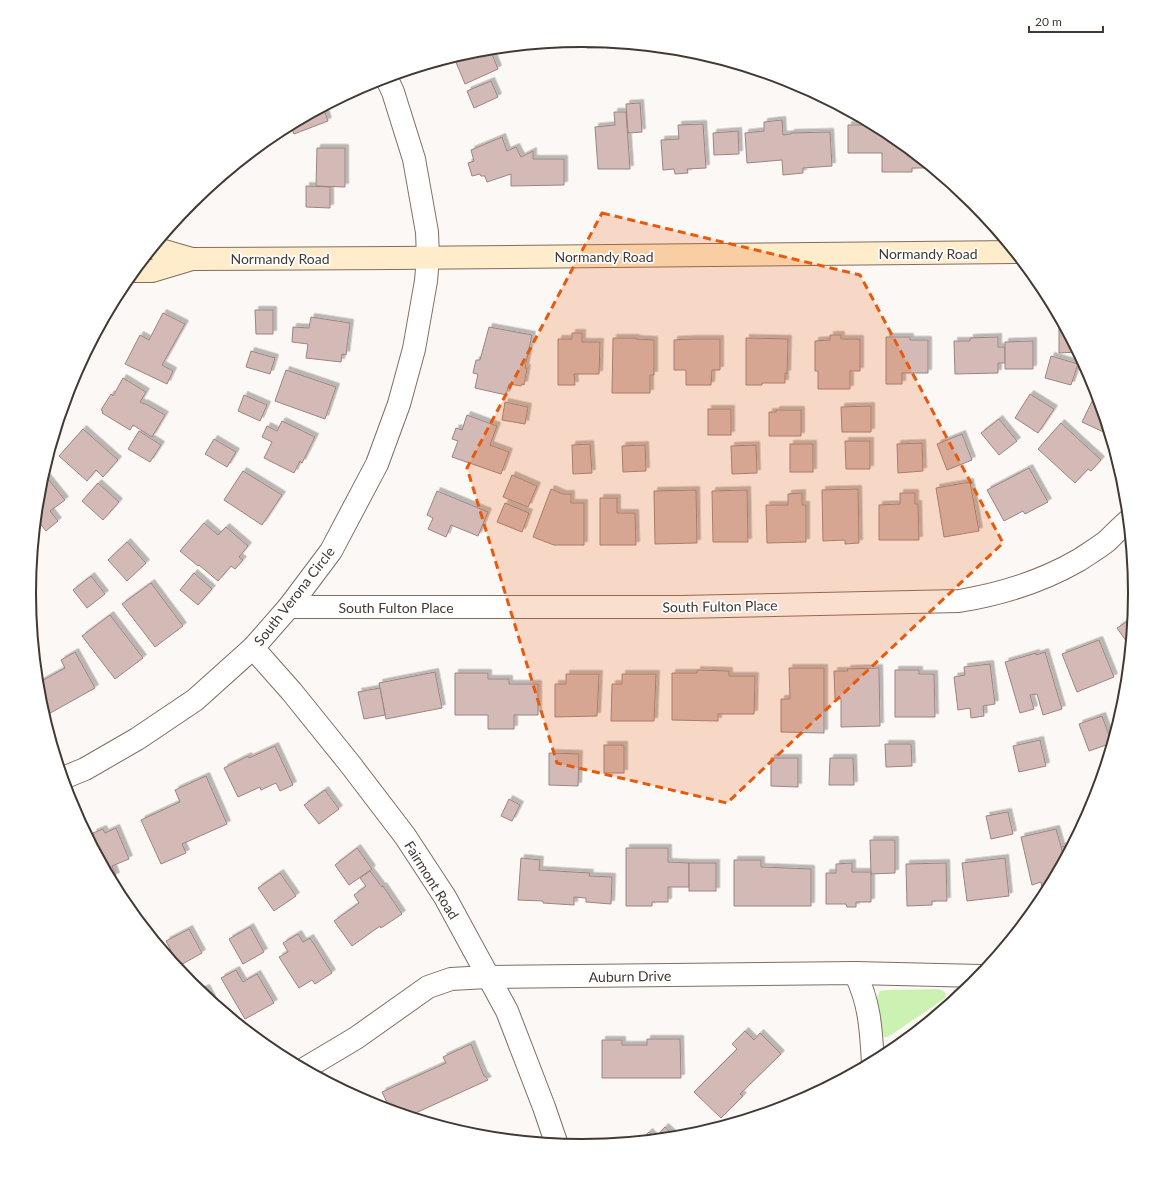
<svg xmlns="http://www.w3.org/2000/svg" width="1165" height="1187" font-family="Lato,sans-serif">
  <defs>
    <filter id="shadow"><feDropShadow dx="3.5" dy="-3.5" stdDeviation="0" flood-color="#0004"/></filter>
  </defs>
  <rect width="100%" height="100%" fill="#fcf8f5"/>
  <polygon fill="#cbf2b3" points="939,989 945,992 946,997 944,999 888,1037 884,1037 882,1035 876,999 880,991 887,990"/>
  <g fill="#d4bab6" stroke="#9c8480" filter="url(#shadow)">
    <polygon points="587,40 611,43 611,47 587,48"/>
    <polygon points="490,49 498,69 465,84 455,60 452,62 450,58 475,51"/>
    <polygon points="491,81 498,97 474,108 467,91"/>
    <polygon points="640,103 642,132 628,133 626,104"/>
    <polygon points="327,106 328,108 324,110 328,121 294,134 290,125"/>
    <polygon points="614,112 626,112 630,169 598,169 595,127 615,125"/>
    <polygon points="782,120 783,135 791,134 791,133 830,132 832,166 803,168 803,173 783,175 782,160 747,163 745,133 764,131 764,122"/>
    <polygon points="703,124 706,168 687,169 688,173 675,174 674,169 663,170 661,140 679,139 678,125"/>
    <polygon points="848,125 874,125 874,127 878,127 890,133 932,168 912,168 912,172 882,172 882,153 848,153"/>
    <polygon points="738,131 739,154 714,155 713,133"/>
    <polygon points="502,137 507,151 516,147 521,157 533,151 533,159 564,159 564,185 511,186 511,174 487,182 485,176 481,176 480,174 472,176 468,163 474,161 471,150"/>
    <polygon points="317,148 345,148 345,187 316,186"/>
    <polygon points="306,186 330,187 330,208 306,207"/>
    <polygon points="255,310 273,310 273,334 256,334"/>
    <polygon points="163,313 185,324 162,365 173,371 167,384 125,364 140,335 149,340"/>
    <polygon points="1059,316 1078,352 1059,353"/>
    <polygon points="311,317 350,323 346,355 342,354 341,362 306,358 308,344 292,342 293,327 309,328"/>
    <polygon points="489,327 532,335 525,368 527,368 524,385 522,384 521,386 509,384 506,395 475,388 478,374 473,373 476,360 480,360"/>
    <polygon points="572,333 582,333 582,342 600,342 599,374 574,374 575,385 558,385 558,339 572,339"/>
    <polygon points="830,335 841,335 841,339 860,339 860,371 850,371 850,389 818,389 818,371 815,371 815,341 830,340"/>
    <polygon points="886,337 910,337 910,340 928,340 928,373 902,373 902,384 886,384"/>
    <polygon points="998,337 998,347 1005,347 1005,363 998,363 998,373 955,374 954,341 970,341 970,338"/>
    <polygon points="613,338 636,338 636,339 654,340 654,375 650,375 650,393 612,393"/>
    <polygon points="746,338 788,339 787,374 785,373 785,383 762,383 762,385 746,385"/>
    <polygon points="692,339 720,339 720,370 712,370 711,385 686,385 686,370 674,370 674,340"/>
    <polygon points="1033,341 1033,369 1005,369 1005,342"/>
    <polygon points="251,351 275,358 270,374 246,367"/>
    <polygon points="1051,356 1078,364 1071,385 1045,378"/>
    <polygon points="286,370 336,387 325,419 275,401"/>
    <polygon points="123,378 146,392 140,402 144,404 144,403 165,415 152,437 133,425 130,430 102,413 103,411 101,410 111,394 113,396"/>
    <polygon points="1097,391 1110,435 1082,422"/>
    <polygon points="1030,394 1054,409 1038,433 1015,418"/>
    <polygon points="244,395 267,405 260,421 238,411"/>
    <polygon points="505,402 528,407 525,424 502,420"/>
    <polygon points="871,406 871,432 842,432 841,407"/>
    <rect x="708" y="409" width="23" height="26"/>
    <polygon points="776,410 801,410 801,436 769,436 769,412 776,412"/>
    <polygon points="467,415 497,426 490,445 509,452 501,474 452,457 458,441 452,439 456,428 462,430"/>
    <polygon points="999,419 1017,441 999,455 981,433"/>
    <polygon points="282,421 315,437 302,463 300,461 294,473 264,458 272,442 262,437 267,426 277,431"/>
    <polygon points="1061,423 1101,460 1091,471 1088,469 1075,483 1038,449"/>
    <polygon points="83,429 118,460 103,477 96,470 87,481 59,456"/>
    <polygon points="139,431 161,445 150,462 128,449"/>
    <polygon points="962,434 972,460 947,470 937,444"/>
    <polygon points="214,439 236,452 227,467 205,454"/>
    <polygon points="845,441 870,441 870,469 846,469"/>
    <polygon points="922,443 923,471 898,473 897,444"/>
    <polygon points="590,444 592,473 573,474 572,445"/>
    <rect x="790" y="444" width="23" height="28"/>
    <polygon points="645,445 646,471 623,472 622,446"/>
    <polygon points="756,445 757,473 732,474 731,446"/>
    <polygon points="1029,468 1048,502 1025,514 1023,511 1004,521 987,490"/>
    <polygon points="243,471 282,495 262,525 224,500"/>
    <polygon points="43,474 44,474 65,500 50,511 58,521 46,531 38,521 36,523 40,485"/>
    <polygon points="512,475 537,486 528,507 503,497"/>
    <polygon points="970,482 979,531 944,537 936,488"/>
    <polygon points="98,483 119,502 103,520 82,501"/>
    <polygon points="551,489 563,494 571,494 571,503 584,503 584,545 554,545 533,537"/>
    <polygon points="858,489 859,543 845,544 845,540 823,541 822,490"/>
    <polygon points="696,490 697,543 655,544 654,491"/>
    <polygon points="747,490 748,542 713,542 712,491"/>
    <polygon points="437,491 488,512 478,536 451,525 446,537 428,529 433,518 427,515"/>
    <polygon points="802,493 802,505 806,505 806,542 767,543 766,505 788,505 788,494"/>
    <polygon points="900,493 915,493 915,504 918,504 919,540 879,540 879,505 900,504"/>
    <polygon points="600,498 617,498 617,513 635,513 636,545 600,545"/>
    <polygon points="505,503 529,513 522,532 497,522"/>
    <polygon points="204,523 218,535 226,527 248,546 239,557 243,560 235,569 231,566 218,581 199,565 198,566 180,551"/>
    <polygon points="127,542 146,563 127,581 108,560"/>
    <polygon points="194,573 212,589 198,605 180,590"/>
    <polygon points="91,576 105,594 87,608 73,590"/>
    <polygon points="151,583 183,626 155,647 122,604"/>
    <polygon points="110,615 143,658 115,679 82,636"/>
    <polygon points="1134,617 1131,648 1117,628"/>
    <polygon points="1099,640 1114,677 1077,692 1062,654"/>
    <polygon points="75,652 95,688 45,716 40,701 38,683 65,668 61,660"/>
    <polygon points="1045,652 1062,709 1043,715 1037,694 1030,695 1034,709 1020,713 1005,662 1036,653 1036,655"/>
    <polygon points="990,664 995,704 983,706 984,716 971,718 970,708 958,710 954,677 965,675 964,667"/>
    <polygon points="789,668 824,668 824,733 781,732 781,699 790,699"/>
    <polygon points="879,668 880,726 841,727 841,699 835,699 834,671 848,671 847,669"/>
    <polygon points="697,670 729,671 729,676 755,676 754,714 718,714 718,721 672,720 672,673 697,673"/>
    <polygon points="895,670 919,670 919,674 934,674 935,717 895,717"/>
    <polygon points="435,672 442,708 386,719 379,683"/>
    <polygon points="455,673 488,673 488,679 509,679 509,684 538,684 538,715 514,715 514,729 488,729 488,715 455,715"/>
    <polygon points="566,674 599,674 597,716 555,717 555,684 566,684"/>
    <polygon points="622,674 656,674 654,721 611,721 612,684 622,684"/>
    <polygon points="380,688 385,715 364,719 358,692"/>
    <polygon points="1102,716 1112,743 1089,751 1079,724"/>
    <polygon points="1040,740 1046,766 1019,772 1013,746"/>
    <polygon points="885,744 911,744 912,766 886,767"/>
    <rect x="604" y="745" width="20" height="28"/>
    <polygon points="275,746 293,785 280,791 276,783 261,790 260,787 238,797 224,768 248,756 249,758"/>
    <polygon points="549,753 579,754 578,786 549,785"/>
    <polygon points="771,758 798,758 798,787 771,786"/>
    <polygon points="830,758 853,758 854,785 829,785"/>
    <polygon points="206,776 227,824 182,844 186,853 161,864 141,820 180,802 175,790"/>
    <polygon points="325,790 339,809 319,824 304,805"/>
    <polygon points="509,799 520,805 512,821 501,816"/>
    <polygon points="1008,812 1013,834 991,839 986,816"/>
    <polygon points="116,828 129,859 112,866 116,876 110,878 88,838 94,835 93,833 103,829 105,833"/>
    <polygon points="1056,829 1065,860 1047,893 1043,894 1041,882 1032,885 1021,837"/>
    <polygon points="870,840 895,840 895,873 871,874"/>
    <polygon points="1073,845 1065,860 1061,847"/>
    <polygon points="357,848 372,869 349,885 335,865"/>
    <polygon points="626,848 668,848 668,862 689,863 689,887 668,887 668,902 652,902 652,906 626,906"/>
    <polygon points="521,858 540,860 539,870 590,873 589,876 612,877 611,904 586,902 586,898 574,897 574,905 543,903 543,901 518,900"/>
    <polygon points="1005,858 1009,896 967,901 962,863"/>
    <polygon points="734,860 761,860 761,867 811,869 811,906 734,906"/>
    <rect x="689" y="863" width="27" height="28"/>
    <polygon points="852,863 852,872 871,872 871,902 856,902 856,907 847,907 846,904 826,904 826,873 836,873 836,864"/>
    <polygon points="946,863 947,901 932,901 932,905 907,906 906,864"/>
    <polygon points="370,871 382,887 383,886 402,914 381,928 380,926 352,946 334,921 359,903 354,895 366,886 360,878"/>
    <polygon points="280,873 296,896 274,911 258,888"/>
    <polygon points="250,927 264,952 243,964 229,939"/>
    <polygon points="189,929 202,953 179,966 166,941"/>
    <polygon points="298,934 303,942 310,938 332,973 315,984 312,980 299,988 279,957 288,952 283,943"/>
    <polygon points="236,970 243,982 257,974 274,1003 245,1019 221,978"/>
    <polygon points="206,988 212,999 211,1001 199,991"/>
    <polygon points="745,1031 754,1040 760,1033 781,1054 740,1094 743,1096 721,1118 694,1092 737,1049 732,1044"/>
    <polygon points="647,1039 680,1039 681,1078 602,1078 602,1040 622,1040 622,1045 647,1045"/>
    <polygon points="471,1044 484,1076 485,1076 488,1080 409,1116 391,1111 382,1092 446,1063 443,1057"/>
    <polygon points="665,1127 677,1138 640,1141 649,1132 655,1138"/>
  </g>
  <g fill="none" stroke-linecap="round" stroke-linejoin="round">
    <defs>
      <g id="street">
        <path d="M289 607H680L959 601C1002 594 1041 582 1079 560 1088 554 1098 548 1107 541 1114 534 1121 527 1129 520"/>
        <polyline points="253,648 292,692 350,764 405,836 445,897 507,1011 544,1107 557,1145"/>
        <polyline points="63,778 85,769 137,739 195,700 253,648 289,607 331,551 377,464 399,404 414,349 426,281 428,257 427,232 414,159 393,92 386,77"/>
        <path d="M855 973C870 1003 871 1030 873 1063"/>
        <polyline points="304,1069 356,1038 428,987 451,979 487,977 855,973 981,976"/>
      </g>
      <g id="secondary">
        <polyline points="154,248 192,259 395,258 1015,252"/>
        <polyline points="134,271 152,271 192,259"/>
      </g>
    </defs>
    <use href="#street" stroke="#806e60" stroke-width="24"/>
    <use href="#secondary" stroke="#806e60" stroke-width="24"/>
    <use href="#street" stroke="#fff" stroke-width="22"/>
    <use href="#secondary" stroke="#feecca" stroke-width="22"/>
  </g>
  <path fill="#e8590c" fill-opacity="0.2" stroke="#e8590c" stroke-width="3" stroke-dasharray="8 5" stroke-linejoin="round" d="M602 213 860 275 1003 543 727 803 557 763 467 468Z"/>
  <g text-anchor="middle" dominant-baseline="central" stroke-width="3.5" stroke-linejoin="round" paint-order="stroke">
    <g font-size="14" fill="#413932" stroke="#fff">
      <text x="928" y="253">Normandy Road</text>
      <text x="604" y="256">Normandy Road</text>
      <text x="280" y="258">Normandy Road</text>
      <text transform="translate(294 596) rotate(-52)">South Verona Circle</text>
      <text transform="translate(720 606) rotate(-1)">South Fulton Place</text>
      <text x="396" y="607">South Fulton Place</text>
      <text transform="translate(432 880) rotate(58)">Fairmont Road</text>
      <text transform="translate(630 976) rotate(-1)">Auburn Drive</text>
    </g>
  </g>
  <path d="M0 0H1165V1187H0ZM36 593a546 546 0 1 1 1092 0a546 546 0 1 1-1092 0Z" fill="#fff" fill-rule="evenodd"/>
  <path fill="none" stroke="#413932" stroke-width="2" d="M36 593a546 546 0 1 1 1092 0a546 546 0 1 1-1092 0Z"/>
  <path d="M1029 26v6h74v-6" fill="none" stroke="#413932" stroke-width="2"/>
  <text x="1035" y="26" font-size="12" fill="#413932" stroke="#ffffff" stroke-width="3" paint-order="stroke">20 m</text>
</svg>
